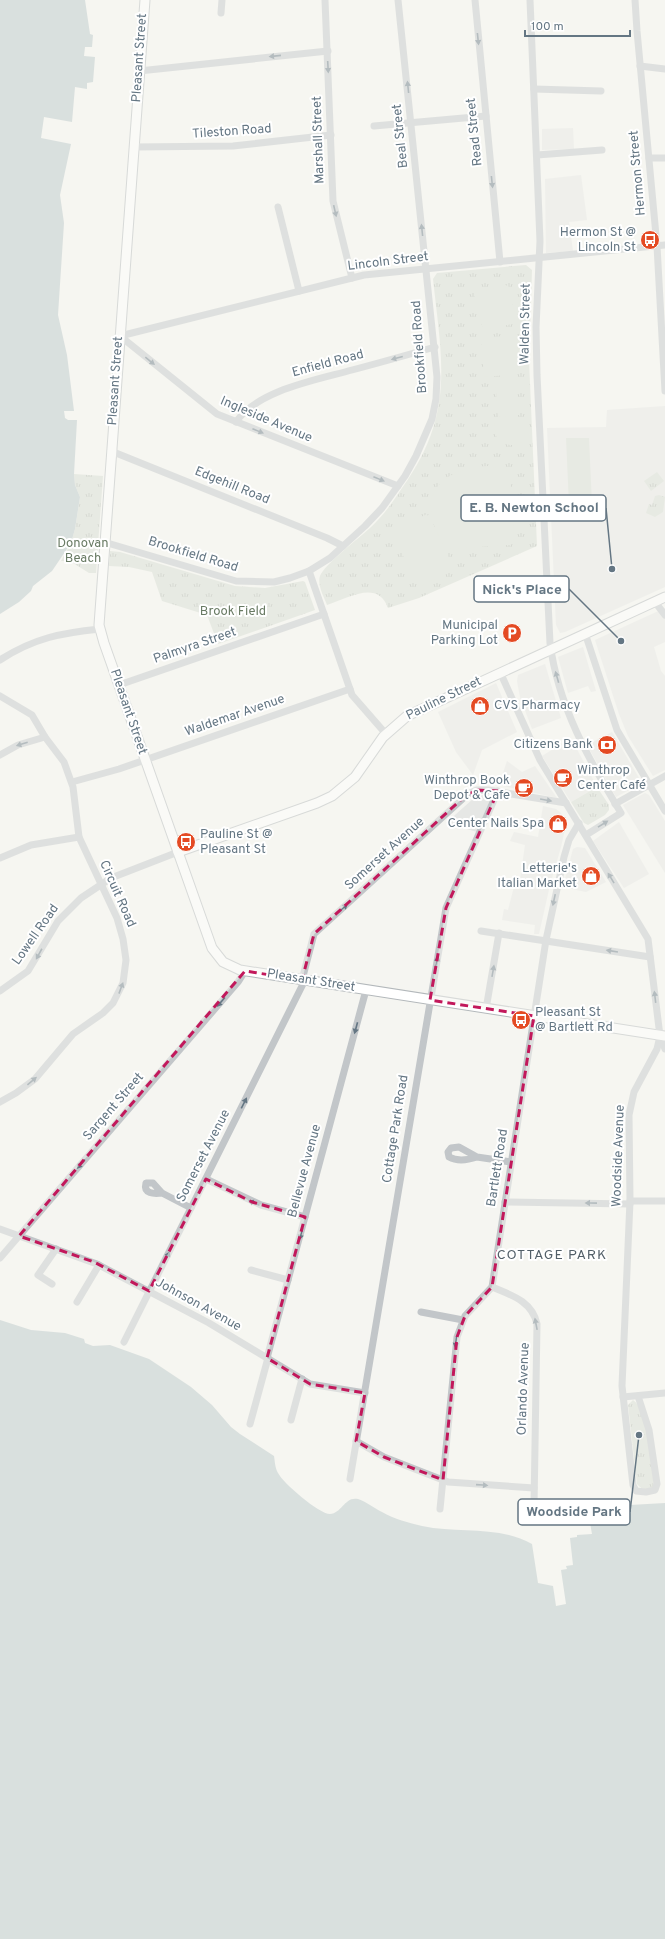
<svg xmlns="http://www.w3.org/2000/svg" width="665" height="1939" font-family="Overpass,sans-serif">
  <defs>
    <pattern id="grass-tufts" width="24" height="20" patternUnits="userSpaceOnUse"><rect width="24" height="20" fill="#d6dcd2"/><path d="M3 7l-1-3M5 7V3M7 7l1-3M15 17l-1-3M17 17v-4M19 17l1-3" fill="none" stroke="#b1b7b0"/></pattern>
  </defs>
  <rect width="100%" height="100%" fill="#f5f5f1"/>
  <g fill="#e6e7e5">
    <polygon points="573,128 574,149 542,150 542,129"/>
    <polygon points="581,175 587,220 569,222 573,251 546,253 545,179"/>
    <polygon points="665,406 665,587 565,632 560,633 556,625 547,428 606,427 607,410"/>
    <polygon points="665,608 665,642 654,647 661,671 665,676 665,770 653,776 628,736 619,714 595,640"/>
    <polygon points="583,647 596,691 591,692 588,686 568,693 558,657"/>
    <polygon points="545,664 561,718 532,729 520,697 517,681 518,675"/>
    <polygon points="496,683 517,732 482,750 473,775 456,752 438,712"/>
    <polygon points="612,732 642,783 616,797 587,745"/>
    <polygon points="571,738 597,787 571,802 542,756"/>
    <polygon points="507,761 522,772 535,766 557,798 499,785"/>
    <polygon points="645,793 649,795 665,821 665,873 623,805"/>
    <polygon points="482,795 493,795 477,832 446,823 473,799"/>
    <polygon points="543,806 556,809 561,813 565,822 565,829 561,847 550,885 539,934 534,934 535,925 502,920 504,909 508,910 516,879 520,880 525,845 510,841 514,832 538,837"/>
    <polygon points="619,822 649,874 624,888 593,841"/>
    <polygon points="577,847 585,848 606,882 586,892 563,887 573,849"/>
  </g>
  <g fill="url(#grass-tufts)">
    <path d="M526 265 532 270 529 360 537 546 419 598 388 608C378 579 348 598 327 605 324 597 317 585 320 576 324 565 359 538 370 528 383 516 393 502 402 488 455 414 442 362 433 279L437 273Z"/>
    <polygon points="657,472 664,481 651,491 644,481"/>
    <polygon points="74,474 103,476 96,573 89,573 70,561 61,561 71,543 75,529 80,497 75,485"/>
    <polygon points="659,495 665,497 663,512 655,517 646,513 649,504 652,505 655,496"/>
    <polygon points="110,551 120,552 235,586 265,588 303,581 305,582 315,610 218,644 207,615 162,601 152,572 129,567 109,566"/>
    <polygon points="597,787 609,805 609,810 605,815 588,825 584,823 571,802"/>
    <path d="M633 1400C648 1409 652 1468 654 1486 647 1491 642 1490 637 1484L628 1405Z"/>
  </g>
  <g fill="#d6dcd2">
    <polygon points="508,285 517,323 483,330 474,293"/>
    <polygon points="516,335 519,374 484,377 481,338"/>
    <polygon points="516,376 519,415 498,417 495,378"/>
    <path d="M495 420H527C527 424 529 431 527 436 522 447 506 448 498 439 494 434 495 426 495 420Z"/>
    <polygon points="566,438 589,438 592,504 569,505"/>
    <path d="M489 466 510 471 514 542 510 545 446 549C441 539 434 529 432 518 424 481 458 467 489 466Z"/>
    <polygon points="427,514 455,570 419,587 391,532"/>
  </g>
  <g fill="#b7c5c8">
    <polygon points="0,0 85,0 90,34 93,35 92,47 85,47 84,56 95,57 93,82 87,83 87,89 75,87 72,122 44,117 41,138 71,144 60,195 64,223 58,315 67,355 74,411 64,411 65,418 68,420 77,420 74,474 75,485 80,497 75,529 71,543 52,571 33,586 31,591 19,602 0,614"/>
    <path d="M0 1320 31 1330 65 1333 84 1339 85 1343 93 1346 110 1345 149 1359 191 1387 212 1405 231 1427 240 1434 274 1456C275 1462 275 1468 278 1473 283 1483 319 1514 330 1514 342 1513 345 1496 358 1499 367 1502 374 1508 382 1512 394 1519 409 1523 422 1526 459 1534 498 1525 532 1544L538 1583 553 1586 556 1606 566 1604 561 1570 567 1569 566 1566 573 1565 570 1538 577 1537V1535L592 1534 588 1511 630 1505 665 1503V1939H0Z"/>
  </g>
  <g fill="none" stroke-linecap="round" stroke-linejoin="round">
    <defs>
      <g id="major">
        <polyline points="145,0 99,625 104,643 212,948 223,962 240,970 665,1036"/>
        <polyline points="178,852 317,803 332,796 355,777 383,737 407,716 665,597"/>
      </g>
    </defs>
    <use href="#major" stroke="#b3b8bb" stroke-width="11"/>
    <g stroke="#c2c6c9" stroke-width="7">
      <polyline points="325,0 333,201 352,278"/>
      <polyline points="475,0 500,262"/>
      <path d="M530 0 540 241 536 327 537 375 550 643C558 706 589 760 621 813L586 835"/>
      <polyline points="635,0 637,31 657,246 665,391"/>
      <polyline points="221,13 222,0"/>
      <polyline points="640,66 665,69"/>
      <polyline points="139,71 328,51"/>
      <polyline points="534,89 601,91"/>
      <polyline points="374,126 486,116"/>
      <polyline points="134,147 233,146 331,135"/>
      <polyline points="537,155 602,150"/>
      <polyline points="649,158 665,158"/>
      <polyline points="278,207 299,291"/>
      <polyline points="120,336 364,275 665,245"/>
      <polyline points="120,336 217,414 398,486"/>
      <path d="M236 422C258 390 316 380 352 370 379 363 407 355 435 347"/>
      <polyline points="111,451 327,538 343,546"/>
      <polyline points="104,542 236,581 274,582 290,578 309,571 330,558 365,526 382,508 405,476 416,456 432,419 436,399 437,377 398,0"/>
      <polyline points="309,571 352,695 386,734"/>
      <polyline points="655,602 665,615"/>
      <polyline points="585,633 617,730 665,811"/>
      <path d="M0 660C34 638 61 633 100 629"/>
      <polyline points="500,672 540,760 648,939 660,1036 657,1049 634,1092 629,1115 630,1201 622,1386 633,1485 636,1491 646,1492 655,1490 657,1484 649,1430 638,1396"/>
      <polyline points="119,685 324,614"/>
      <polyline points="0,696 32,715 45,737 64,762 73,787 79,837 117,918 123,939 126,960 123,983 113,1003 103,1013 73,1034 35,1079 16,1093 0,1102"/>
      <polyline points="0,755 18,745 45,737"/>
      <polyline points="72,782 119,769 350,689"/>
      <polyline points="615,804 665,776"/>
      <polyline points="0,858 31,845 79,837"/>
      <polyline points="481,931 650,957"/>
      <polyline points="302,980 314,934 468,794 477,790 488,790 566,803"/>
      <polyline points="0,991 28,971 58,921 81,898 111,878 178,852"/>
      <polyline points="486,1009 499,933"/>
      <polyline points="660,1036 665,1049"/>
      <path d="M477 1157C468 1160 458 1162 449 1157L448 1152 451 1148 459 1147 477 1157 511 1162"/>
      <polyline points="206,1179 261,1205 305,1217"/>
      <path d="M162 1193C154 1194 143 1194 146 1183H153L162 1193 191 1208"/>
      <polyline points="630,1201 665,1201"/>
      <polyline points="505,1202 630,1204"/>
      <polyline points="0,1229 97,1264 209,1323 310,1384 365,1393"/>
      <polyline points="0,1258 238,982 245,971"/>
      <polyline points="251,1270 288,1280"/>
      <polyline points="52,1284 38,1275 56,1249"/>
      <path d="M492 1287C511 1295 532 1301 537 1324L534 1506 537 1516"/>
      <polyline points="77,1302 99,1265"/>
      <polyline points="421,1312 463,1320"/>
      <polyline points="124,1342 305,980"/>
      <polyline points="267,1358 366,990"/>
      <polyline points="623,1397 665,1393"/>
      <polyline points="291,1420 302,1379"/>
      <polyline points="250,1424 268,1358"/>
      <polyline points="356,1441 384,1457 448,1482 534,1488"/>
      <polyline points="350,1479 446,908 498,791"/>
      <polyline points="440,1509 457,1337 465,1316 492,1287 546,940 564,857 569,840 579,823"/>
    </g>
    <use href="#major" stroke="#fff" stroke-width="9"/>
  </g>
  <defs><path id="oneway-solid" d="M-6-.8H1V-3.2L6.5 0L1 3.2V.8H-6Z"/></defs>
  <g fill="#647683">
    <use href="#oneway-solid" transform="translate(478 39) rotate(84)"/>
    <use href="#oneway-solid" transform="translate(275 56) rotate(174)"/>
    <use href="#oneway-solid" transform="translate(328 67) rotate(87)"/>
    <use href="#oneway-solid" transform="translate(408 87) rotate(-96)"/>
    <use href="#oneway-solid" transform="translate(492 182) rotate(84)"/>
    <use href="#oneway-solid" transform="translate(335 211) rotate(77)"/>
    <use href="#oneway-solid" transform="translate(422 230) rotate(-96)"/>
    <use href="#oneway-solid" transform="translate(397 358) rotate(165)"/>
    <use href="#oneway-solid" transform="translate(150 361) rotate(39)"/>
    <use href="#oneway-solid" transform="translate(258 431) rotate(22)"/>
    <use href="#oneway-solid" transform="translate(379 479) rotate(22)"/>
    <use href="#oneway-solid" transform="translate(557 677) rotate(-106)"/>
    <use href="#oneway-solid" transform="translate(22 744) rotate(162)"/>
    <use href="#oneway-solid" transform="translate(546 800) rotate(10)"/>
    <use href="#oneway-solid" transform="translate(603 824) rotate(-32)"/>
    <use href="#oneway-solid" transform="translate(611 878) rotate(-121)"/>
    <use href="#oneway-solid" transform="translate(554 900) rotate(102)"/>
    <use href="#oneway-solid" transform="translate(343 908) rotate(-42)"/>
    <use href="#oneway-solid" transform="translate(612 951) rotate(-171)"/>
    <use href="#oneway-solid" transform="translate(39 954) rotate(119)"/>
    <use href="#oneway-solid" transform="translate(437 962) rotate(-80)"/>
    <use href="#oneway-solid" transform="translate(493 971) rotate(-80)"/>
    <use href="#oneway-solid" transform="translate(121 988) rotate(-70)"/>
    <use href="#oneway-solid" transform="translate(655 997) rotate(-97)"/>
    <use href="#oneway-solid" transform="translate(221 1002) rotate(131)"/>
    <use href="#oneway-solid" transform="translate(356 1028) rotate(105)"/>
    <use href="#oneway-solid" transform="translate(32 1081) rotate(-40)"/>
    <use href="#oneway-solid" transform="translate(244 1103) rotate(-63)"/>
    <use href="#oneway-solid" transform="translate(81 1164) rotate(131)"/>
    <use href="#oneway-solid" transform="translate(254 1203) rotate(-157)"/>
    <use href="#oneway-solid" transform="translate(591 1203) rotate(-179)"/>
    <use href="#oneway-solid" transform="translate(301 1234) rotate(105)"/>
    <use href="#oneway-solid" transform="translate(167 1257) rotate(-63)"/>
    <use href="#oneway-solid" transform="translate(536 1324) rotate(-101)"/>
    <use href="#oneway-solid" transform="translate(456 1342) rotate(98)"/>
    <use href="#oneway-solid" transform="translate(482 1485) rotate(4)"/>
  </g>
  <path d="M0 0H665V1939H0ZM477 790 498 791 446 908 430 1000 534 1016 492 1287 465 1316 457 1337 443 1480 384 1457 356 1441 365 1393 310 1384 267 1358 305 1217 252 1202 206 1179 149 1291 94 1262 19 1236 245 971 302 980 314 934 465 796Z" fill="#f5f5f1" fill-opacity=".55" fill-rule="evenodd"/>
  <path fill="none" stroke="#c2185b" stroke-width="3" stroke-dasharray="8 5" stroke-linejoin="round" d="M477 790 498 791 446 908 430 1000 534 1016 492 1287 465 1316 457 1337 443 1480 384 1457 356 1441 365 1393 310 1384 267 1358 305 1217 252 1202 206 1179 149 1291 94 1262 19 1236 245 971 302 980 314 934 465 796Z"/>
  <defs>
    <symbol id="bus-disc" viewBox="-11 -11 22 22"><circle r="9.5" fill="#e44a23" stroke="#fff"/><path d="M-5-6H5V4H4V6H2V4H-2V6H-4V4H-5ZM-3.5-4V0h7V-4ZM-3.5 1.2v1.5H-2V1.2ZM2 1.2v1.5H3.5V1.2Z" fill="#fff"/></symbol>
    <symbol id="parking-disc" viewBox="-11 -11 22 22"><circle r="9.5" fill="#e44a23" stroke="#fff"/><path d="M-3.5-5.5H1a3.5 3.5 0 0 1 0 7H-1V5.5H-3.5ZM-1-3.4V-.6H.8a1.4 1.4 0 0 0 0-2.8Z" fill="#fff"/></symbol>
    <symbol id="shop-disc" viewBox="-11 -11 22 22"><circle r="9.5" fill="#e44a23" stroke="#fff"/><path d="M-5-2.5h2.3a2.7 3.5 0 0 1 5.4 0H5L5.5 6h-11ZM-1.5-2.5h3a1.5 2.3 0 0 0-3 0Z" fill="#fff"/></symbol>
    <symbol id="bank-disc" viewBox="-11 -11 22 22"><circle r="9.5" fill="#e44a23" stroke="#fff"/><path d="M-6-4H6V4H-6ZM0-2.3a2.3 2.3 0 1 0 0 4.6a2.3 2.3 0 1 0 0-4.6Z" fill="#fff"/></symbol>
    <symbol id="cafe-disc" viewBox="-11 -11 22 22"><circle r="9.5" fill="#e44a23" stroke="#fff"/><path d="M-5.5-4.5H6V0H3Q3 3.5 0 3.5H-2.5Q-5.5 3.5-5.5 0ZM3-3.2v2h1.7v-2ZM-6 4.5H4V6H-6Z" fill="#fff"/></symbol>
  </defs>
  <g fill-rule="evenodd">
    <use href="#bus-disc" x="639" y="229" width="22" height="22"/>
    <use href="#parking-disc" x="501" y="622" width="22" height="22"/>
    <use href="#shop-disc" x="469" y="695" width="22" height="22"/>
    <use href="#bank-disc" x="596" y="734" width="22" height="22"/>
    <use href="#cafe-disc" x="552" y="767" width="22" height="22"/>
    <use href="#cafe-disc" x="513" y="777" width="22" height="22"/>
    <use href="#shop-disc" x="547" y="813" width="22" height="22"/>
    <use href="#bus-disc" x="175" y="831" width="22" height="22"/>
    <use href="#shop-disc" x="580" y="865" width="22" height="22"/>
    <use href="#bus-disc" x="510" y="1009" width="22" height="22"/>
  </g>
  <g text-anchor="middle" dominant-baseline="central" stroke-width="4" stroke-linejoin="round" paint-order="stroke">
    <g font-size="13" fill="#647683" stroke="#fff">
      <text transform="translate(140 58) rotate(-86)">Pleasant Street</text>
      <text transform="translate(232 132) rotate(-4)">Tileston Road</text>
      <text transform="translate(475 132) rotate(-96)">Read Street</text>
      <text transform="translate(401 136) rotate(-96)">Beal Street</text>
      <text transform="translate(319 140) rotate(-92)">Marshall Street</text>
      <text transform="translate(638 173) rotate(-95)">Hermon Street</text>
      <text transform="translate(388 262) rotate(-7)">Lincoln Street</text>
      <text transform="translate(526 324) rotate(-89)">Walden Street</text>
      <text transform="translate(420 347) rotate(-94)">Brookfield Road</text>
      <text transform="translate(328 364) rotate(-15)">Enfield Road</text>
      <text transform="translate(116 381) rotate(-86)">Pleasant Street</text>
      <text transform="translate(266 420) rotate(23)">Ingleside Avenue</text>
      <text transform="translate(232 486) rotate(22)">Edgehill Road</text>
      <text transform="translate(193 555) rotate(17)">Brookfield Road</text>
      <text transform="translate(195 646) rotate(-19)">Palmyra Street</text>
      <text transform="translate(444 699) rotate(-26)">Pauline Street</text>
      <text transform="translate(128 712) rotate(71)">Pleasant Street</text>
      <text transform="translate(235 716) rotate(-19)">Waldemar Avenue</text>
      <text transform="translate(385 854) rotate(-42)">Somerset Avenue</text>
      <text transform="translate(117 894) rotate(66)">Circuit Road</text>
      <text transform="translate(36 935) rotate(-55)">Lowell Road</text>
      <text transform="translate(311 981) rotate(9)">Pleasant Street</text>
      <text transform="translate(114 1107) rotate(-49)">Sargent Street</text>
      <text transform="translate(396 1129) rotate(-81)">Cottage Park Road</text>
      <text transform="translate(204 1156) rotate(-63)">Somerset Avenue</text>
      <text transform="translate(619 1156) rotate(-88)">Woodside Avenue</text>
      <text transform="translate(498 1168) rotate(-81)">Bartlett Road</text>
      <text transform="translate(305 1171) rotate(-75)">Bellevue Avenue</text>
      <text transform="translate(198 1305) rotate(29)">Johnson Avenue</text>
      <text transform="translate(524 1389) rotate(-88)">Orlando Avenue</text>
    </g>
    <g font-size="13" fill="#647683" stroke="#fff" text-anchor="end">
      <text x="636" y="233">Hermon St @<tspan x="636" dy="15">Lincoln St</tspan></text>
      <text x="498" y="626">Municipal<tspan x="498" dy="15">Parking Lot</tspan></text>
      <text x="494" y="706" text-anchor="start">CVS Pharmacy</text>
      <text x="593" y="745">Citizens Bank</text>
      <text x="577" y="771" text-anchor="start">Winthrop<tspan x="577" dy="15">Center Café</tspan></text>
      <text x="510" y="781">Winthrop Book<tspan x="510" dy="15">Depot &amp; Cafe</tspan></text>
      <text x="544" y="824">Center Nails Spa</text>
      <text x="200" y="835" text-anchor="start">Pauline St @<tspan x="200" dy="15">Pleasant St</tspan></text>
      <text x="577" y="869">Letterie's<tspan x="577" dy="15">Italian Market</tspan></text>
      <text x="535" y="1013" text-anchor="start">Pleasant St<tspan x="535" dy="15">@ Bartlett Rd</tspan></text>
    </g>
    <g font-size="13" fill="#687a63" stroke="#fff">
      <text x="83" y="544">Donovan<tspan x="83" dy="15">Beach</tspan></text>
      <text x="233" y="612">Brook Field</text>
    </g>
    <g font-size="14" letter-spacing="1" fill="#525f68" stroke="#fff">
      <text x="552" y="1255">COTTAGE PARK</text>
    </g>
  </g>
  <path fill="none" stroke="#647683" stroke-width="1.5" d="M612 569L606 508M621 641L569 589M639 1435L630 1512"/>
  <g fill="#647683" stroke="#fff" stroke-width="1.5">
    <circle cx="612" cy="569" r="4"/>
    <circle cx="621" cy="641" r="4"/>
    <circle cx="639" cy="1435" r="4"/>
  </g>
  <g fill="#fff" stroke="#647683" stroke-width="1.5">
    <rect x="461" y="495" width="145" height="26" rx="4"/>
    <rect x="474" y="576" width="95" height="26" rx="4"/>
    <rect x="518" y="1499" width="112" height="26" rx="4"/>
  </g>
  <g font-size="14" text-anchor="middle" font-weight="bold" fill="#647683">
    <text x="534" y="512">E. B. Newton School</text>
    <text x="522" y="594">Nick's Place</text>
    <text x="574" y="1516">Woodside Park</text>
  </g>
  <path d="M525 30v6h105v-6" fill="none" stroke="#647683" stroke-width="2"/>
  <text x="531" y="30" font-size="12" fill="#647683" stroke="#ffffff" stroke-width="3" paint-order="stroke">100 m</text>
</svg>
